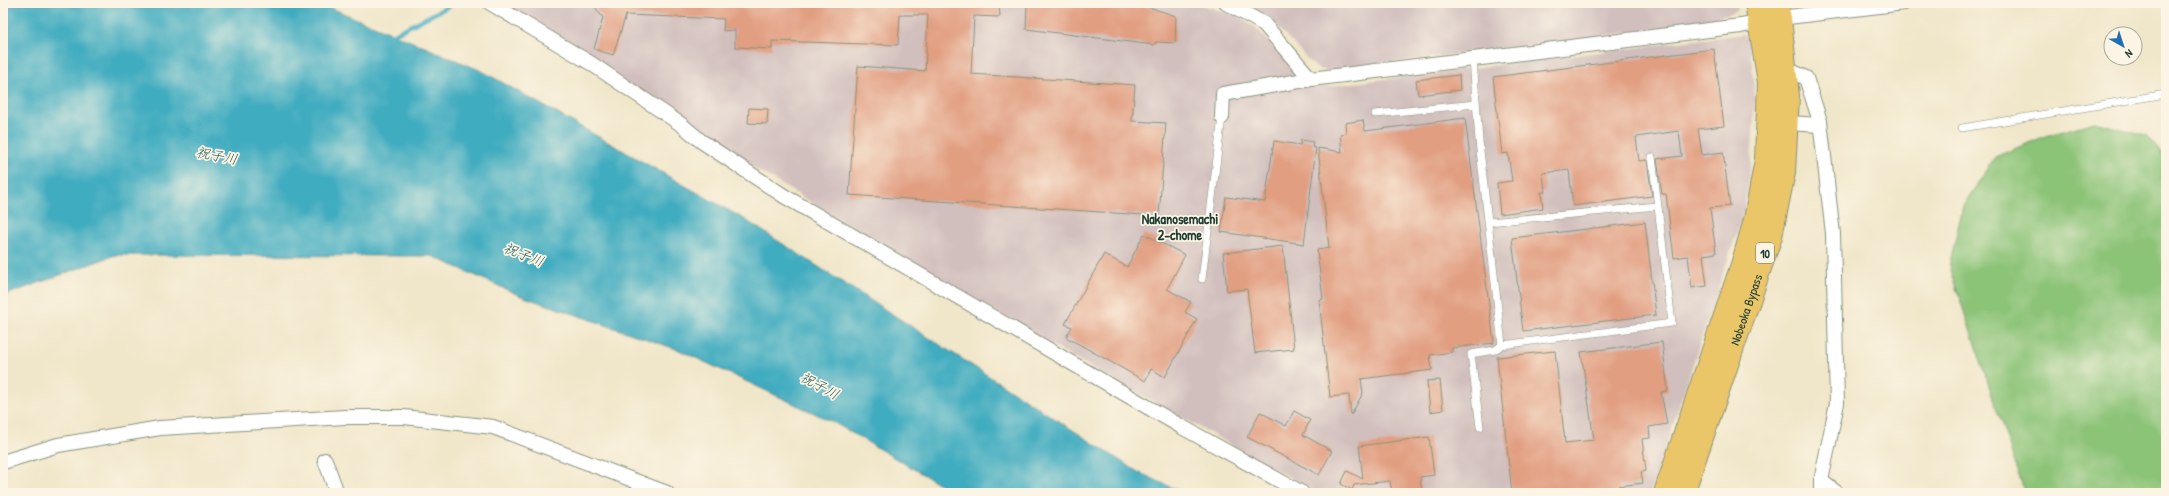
<svg xmlns="http://www.w3.org/2000/svg" width="2169" height="496" font-family="'Patrick Hand','Klee One',sans-serif">
  <rect width="100%" height="100%" fill="#fcf5e5"/>
  <filter id="ink" filterUnits="userSpaceOnUse"><feTurbulence type="fractalNoise" baseFrequency=".025" numOctaves="2"/><feDisplacementMap in="SourceGraphic" scale="8" xChannelSelector="R" yChannelSelector="G"/><feConvolveMatrix kernelMatrix="1 2 1 2 8 2 1 2 1" color-interpolation-filters="sRGB"/></filter>
  <filter id="wash" filterUnits="userSpaceOnUse"><feTurbulence type="fractalNoise" baseFrequency=".012" numOctaves="4" result="noise"/><feDisplacementMap in="SourceGraphic" scale="16" xChannelSelector="R" yChannelSelector="G"/><feGaussianBlur stdDeviation="0.9" result="paint"/><feColorMatrix in="noise" values="0 0 0 0 0 0 0 0 0 0 0 0 0 0 0 0 0 1.4 0 .05"/><feComposite in="paint" operator="in"/></filter>
  <g filter="url(#wash)">
    <rect width="100%" height="100%" fill="#f0e6c9"/>
    <g fill="#d1bfbd">
      <polygon points="501,3 1197,3 1240,17 1255,27 1314,88 1744,34 1750,42 1755,98 1751,163 1744,211 1650,493 1318,493 1035,336 757,170"/>
      <polygon points="1243,3 1645,3 1646,5 1653,3 1738,3 1738,10 1702,23 1326,71 1315,67 1271,20"/>
    </g>
    <polygon fill="#8bc377" stroke="#558056" points="2094,122 2146,135 2166,159 2166,493 2025,493 1949,267 1963,206 1995,157 2043,137"/>
    <polygon fill="#41acc0" stroke="#30747a" points="3,3 319,3 482,71 744,219 1138,472 1184,493 955,493 833,422 679,350 521,296 432,256 115,255 3,296"/>
    <g fill="none" stroke-linecap="round" stroke-linejoin="round">
      <polyline stroke="#41acc0" stroke-width="4.5" points="390,36 451,5"/>
    </g>
    <g id="blocks">
      <g fill="#e19e81">
        <polygon points="592,3 999,3 1000,17 974,16 971,74 1135,85 1132,121 1166,123 1159,216 849,195 858,66 925,71 928,15 900,15 898,45 772,41 772,49 735,47 735,30 723,31 724,19 626,15 613,55 594,49 603,18"/>
        <polygon points="1027,3 1136,3 1176,16 1175,43 1156,42 1154,45 1026,29"/>
        <polygon points="1714,49 1724,126 1698,129 1702,155 1723,152 1730,206 1710,208 1716,253 1703,255 1707,286 1692,288 1688,256 1674,258 1666,194 1662,194 1657,159 1682,156 1679,131 1636,137 1639,161 1647,160 1652,196 1573,206 1569,170 1543,173 1545,192 1541,192 1543,208 1500,214 1497,183 1512,181 1508,153 1502,154 1493,77"/>
        <polygon points="1459,75 1460,90 1418,95 1416,80"/>
        <polygon points="749,108 768,109 767,124 748,123"/>
        <polygon points="1465,118 1494,343 1452,348 1452,352 1430,355 1432,370 1361,379 1363,393 1351,415 1349,395 1330,397 1319,300 1323,299 1317,250 1329,248 1318,148 1342,152 1340,134 1346,133 1345,123 1363,120 1365,131"/>
        <polygon points="1301,140 1313,142 1312,147 1316,148 1304,244 1221,232 1226,197 1265,202 1274,141 1300,145"/>
        <polygon points="1645,222 1656,315 1523,331 1512,238"/>
        <polygon points="1144,234 1185,255 1167,289 1191,302 1185,312 1197,319 1165,377 1151,369 1145,381 1066,337 1072,327 1065,324 1104,254 1127,267"/>
        <polygon points="1283,246 1294,349 1255,353 1247,289 1227,291 1223,253"/>
        <polygon points="1662,342 1668,391 1661,392 1667,424 1649,427 1650,438 1642,439 1646,471 1641,472 1643,483 1619,486 1620,493 1512,493 1497,357 1555,351 1565,443 1594,440 1581,352"/>
        <polygon points="1440,380 1443,410 1430,412 1427,381"/>
        <polygon points="1294,411 1310,420 1303,435 1332,451 1319,475 1247,437 1260,412 1286,426"/>
        <polygon points="1429,437 1434,475 1420,477 1422,493 1392,493 1390,481 1354,485 1352,490 1341,484 1347,471 1363,479 1359,446"/>
      </g>
    </g>
  </g>
  <g filter="url(#ink)">
    <use href="#blocks" fill-opacity="0" stroke="#88927e" stroke-width="1"/>
    <g fill="none" stroke-linecap="round" stroke-linejoin="round">
      <defs>
        <g id="lane">
          <polyline points="1473,59 1479,141 1502,345 1672,323 1652,157"/>
          <polyline points="1375,114 1476,104"/>
          <polyline points="1962,128 2166,94"/>
          <polyline points="1489,222 1657,206"/>
          <polyline points="1202,279 1222,117"/>
          <polyline points="1480,427 1471,354 1495,350 1502,345"/>
        </g>
        <g id="street">
          <polyline points="490,3 592,64 682,125 701,141 784,196 1182,427 1302,493"/>
          <polyline points="1226,3 1264,24 1311,79 1741,26 1780,18 1904,3"/>
          <polyline points="1787,69 1806,78 1820,121 1833,234 1837,403 1821,481 1821,493"/>
          <polyline points="1222,117 1223,94 1311,79"/>
          <polyline points="1788,123 1820,125"/>
          <polyline points="325,460 337,493"/>
          <polyline points="3,462 58,445 160,428 345,417 404,417 493,427 667,493"/>
          <polyline points="1821,481 1837,493"/>
        </g>
        <g id="highway">
          <polyline points="1665,493 1743,262 1755,220 1766,160 1769,82 1756,3"/>
          <path id="s1" d="M1683 493 1771 236 1784 172 1788 96 1780 18 1776 3"/>
        </g>
      </defs>
      <use href="#lane" stroke="#88927e" stroke-width="8"/>
      <use href="#street" stroke="#88927e" stroke-width="16"/>
      <use href="#highway" stroke="#88927e" stroke-width="24"/>
      <use href="#lane" stroke="#fff" stroke-width="7"/>
      <use href="#street" stroke="#fff" stroke-width="14"/>
      <use href="#highway" stroke="#ebc669" stroke-width="22"/>
    </g>
  </g>
  <g text-anchor="middle" dominant-baseline="central" stroke-width="3.5" stroke-linejoin="round" paint-order="stroke">
    <rect fill="#fcf5e5" stroke="#617469" stroke-width="1" x="1756" y="243" width="18" height="20" rx="3"/>
    <g font-size="12" font-weight="bold" fill="#1f3d34">
      <text x="1765" y="253">10</text>
    </g>
    <g font-size="13" fill="#1f3d34" stroke="#fcf5e5">
      <text stroke="none"><textPath href="#s1" startOffset="194">Nobeoka Bypass</textPath></text>
    </g>
    <g font-size="14" font-style="italic" fill="#295e5e" stroke="#fcf5e5">
      <text transform="translate(217 155) rotate(11)">祝子川</text>
      <text transform="translate(524 254) rotate(21)">祝子川</text>
      <text transform="translate(820 385) rotate(28)">祝子川</text>
    </g>
    <g font-size="14" font-weight="bold" fill="#1f3d34" stroke="#fcf5e5">
      <text x="1180" y="218">Nakanosemachi<tspan x="1180" dy="16">2-chome</tspan></text>
    </g>
  </g>
  <rect width="2169" height="496" fill="none" stroke="#fcf5e5" stroke-width="16"/>
  <g transform="translate(2123 46) rotate(141)"><circle r="19" fill="#fcf5e5" stroke="#a4ab9e"/>
  <path d="M0-3L7 15L0 10L-7 15Z" fill="#1f6fb2"/>
  <text y="-6" font-size="11" font-weight="bold" text-anchor="middle" fill="#1f3d34">N</text>
  </g>
</svg>
